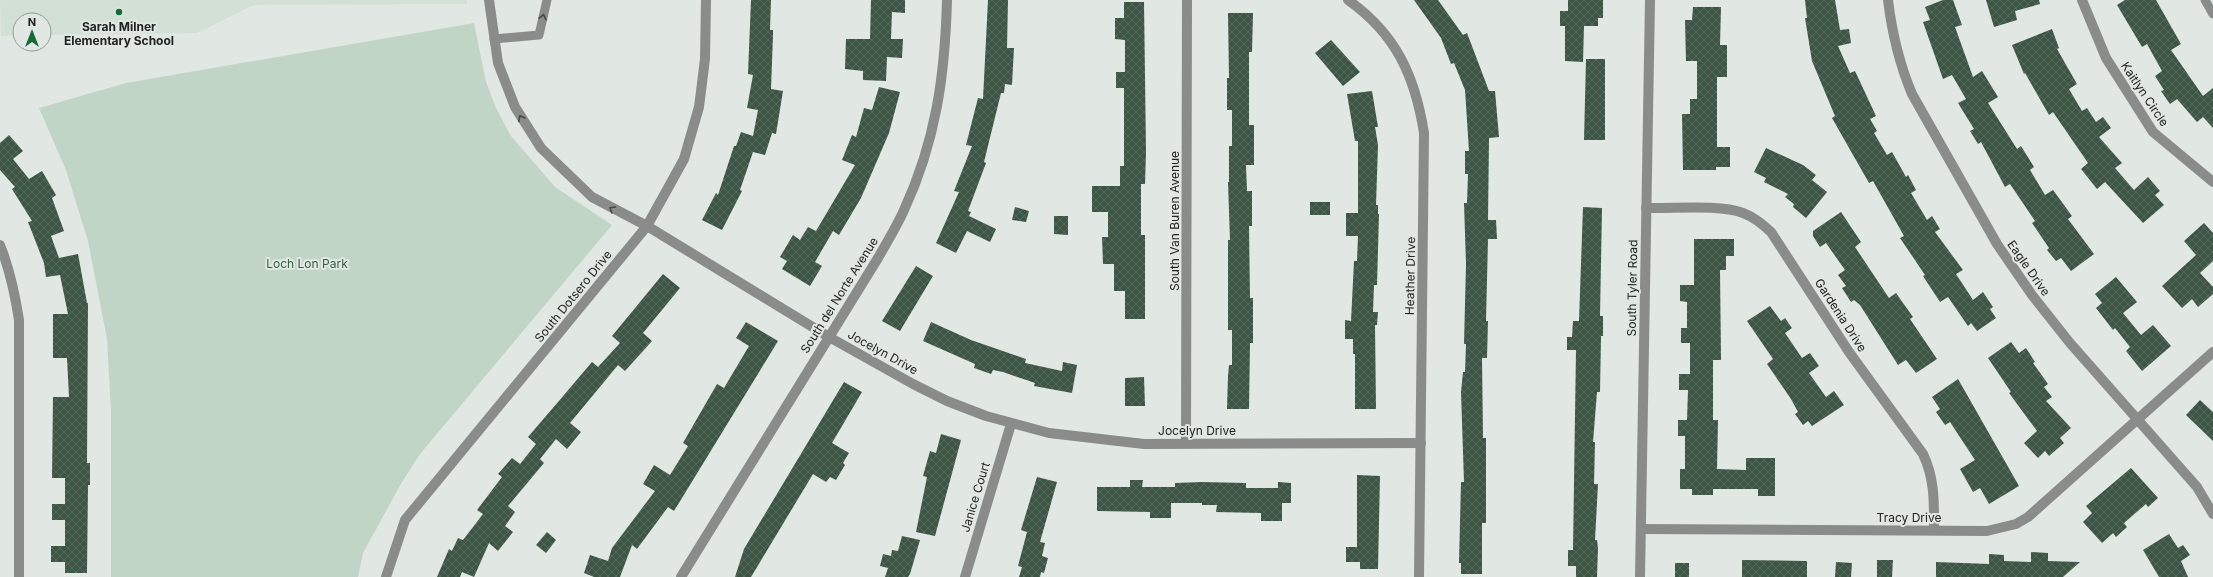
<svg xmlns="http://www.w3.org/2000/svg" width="2213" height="577" font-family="Inter,sans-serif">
  <defs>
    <pattern id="building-cross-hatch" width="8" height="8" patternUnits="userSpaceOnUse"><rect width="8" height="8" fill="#3d5544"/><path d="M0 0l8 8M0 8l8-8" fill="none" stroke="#566a5c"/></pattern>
  </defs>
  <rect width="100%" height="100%" fill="#e1e7e3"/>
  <polygon fill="#d3e0d6" points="0,0 467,0 467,4 254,5 197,33 44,35 44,20 20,20 20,35 1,36"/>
  <polygon fill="#c1d5c6" points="474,23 486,82 496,108 511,136 555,187 612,225 420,454 402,482 363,553 358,577 111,577 111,411 107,339 88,241 66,170 39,108 126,83"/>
  <g fill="url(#building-cross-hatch)">
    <polygon points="751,0 771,0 770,30 773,30 773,35 771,89 783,91 776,134 772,133 765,155 753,152 740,190 742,191 722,230 702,220 716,193 718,195 734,146 736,146 741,132 753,136 758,110 747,108 753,75 748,74"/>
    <polygon points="871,0 905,0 905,13 892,12 891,39 903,39 902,58 887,57 886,81 863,80 863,71 845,69 846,39 870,39"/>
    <polygon points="988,0 1008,0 1007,48 1014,48 1012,85 1005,84 1004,93 1001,93 984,162 986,163 968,211 971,212 969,216 996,229 990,242 967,231 956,253 936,243 959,192 954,191 972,146 966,145 978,98 983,99"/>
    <polygon points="1414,0 1438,0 1463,35 1467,33 1489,91 1495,91 1499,137 1489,138 1488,220 1496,220 1497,239 1488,239 1486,321 1488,321 1487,358 1482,358 1483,438 1486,438 1486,523 1482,523 1482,574 1461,574 1461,563 1459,563 1461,482 1464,482 1461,392 1463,372 1465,372 1466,344 1464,344 1466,264 1464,203 1467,203 1468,174 1465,174 1465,151 1469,151 1465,90 1454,63 1451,64 1441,38"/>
    <polygon points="1568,0 1603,0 1603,18 1598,18 1598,26 1584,26 1583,62 1565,61 1565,26 1560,26 1560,11 1568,11"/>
    <polygon points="1805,0 1835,0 1840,30 1849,29 1851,43 1838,46 1850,73 1855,71 1876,116 1870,119 1877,131 1874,133 1887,155 1892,152 1906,177 1908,175 1916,190 1911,193 1927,220 1932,216 1940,229 1935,232 1963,270 1956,274 1973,300 1983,292 1993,307 1990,309 1996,318 1977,331 1971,323 1968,326 1948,297 1940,302 1923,276 1925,275 1900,238 1904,236 1873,181 1869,183 1832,118 1835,116 1812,61 1805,18 1807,18"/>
    <polygon points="1943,0 1953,0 1962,25 1955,27 1973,77 1982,71 1998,97 1988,103 2017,149 2021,146 2034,167 2030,170 2045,195 2053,190 2072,216 2068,219 2094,254 2071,271 2061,258 2056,261 2047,250 2049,248 2032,223 2035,221 2010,184 2005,187 1981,142 1978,144 1970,131 1974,129 1958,103 1966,99 1952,75 1943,79 1923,22 1930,20 1925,7"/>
    <polygon points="1986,0 2039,0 2040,4 2015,11 2017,20 1994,27"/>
    <polygon points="2125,0 2156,0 2181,44 2171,50 2203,96 2213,88 2213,128 2203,117 2197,122 2177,99 2170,104 2161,91 2164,90 2155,76 2162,71 2147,44 2142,47 2117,5"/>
    <polygon points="1124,2 1144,2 1146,152 1145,184 1141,184 1141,235 1145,235 1145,319 1125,319 1125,291 1114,291 1114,264 1103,264 1102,237 1108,237 1108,212 1092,212 1092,186 1120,186 1120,166 1124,166 1124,88 1116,88 1116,72 1125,72 1125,40 1115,39 1115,18 1124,18"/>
    <polygon points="1693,7 1721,7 1720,45 1727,45 1727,77 1717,77 1717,147 1730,147 1730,167 1716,167 1716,170 1683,170 1682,114 1690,114 1690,99 1697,99 1697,61 1686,61 1685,20 1692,20"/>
    <polygon points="1228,13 1253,13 1252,52 1249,52 1249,125 1254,125 1254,165 1246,165 1247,191 1252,191 1252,226 1249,226 1250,298 1253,298 1253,343 1250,343 1249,409 1227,409 1228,376 1229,365 1232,365 1232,330 1228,330 1228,240 1230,240 1228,182 1229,182 1229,146 1232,146 1232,110 1227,110 1227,78 1229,78"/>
    <polygon points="2052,29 2059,48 2057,49 2077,84 2069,89 2082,111 2087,108 2096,122 2103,117 2111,128 2099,137 2122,163 2115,168 2134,190 2148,177 2160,191 2155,195 2164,205 2143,223 2105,182 2097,189 2081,169 2088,163 2053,112 2049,115 2025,73 2024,74 2012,45"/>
    <polygon points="1331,40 1360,72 1343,86 1315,53"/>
    <polygon points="1586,59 1605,59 1605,140 1584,140"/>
    <polygon points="879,87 900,92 889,133 861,198 839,235 833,231 815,262 822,266 810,286 782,269 787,261 780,257 793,235 800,240 808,227 816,231 855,165 842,160 852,135 856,137 864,108 872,110"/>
    <polygon points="1372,91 1378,127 1375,127 1378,145 1376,205 1378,205 1378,214 1379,214 1377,285 1374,285 1373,312 1378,312 1377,325 1375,325 1376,409 1355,409 1355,354 1353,354 1353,339 1345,339 1345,320 1351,321 1354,261 1357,261 1358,236 1346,236 1346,213 1358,213 1358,141 1355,141 1347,94"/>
    <polygon points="9,135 23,151 13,159 29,179 42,171 56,195 52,198 64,231 51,236 59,258 78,254 87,303 88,303 87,463 90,463 90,485 88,485 87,573 65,573 65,562 51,562 51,546 65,546 65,520 52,520 52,504 65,504 65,478 52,478 53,397 69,397 67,358 53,358 53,314 68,314 60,275 46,277 44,263 28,222 32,221 12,189 15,187 0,170 0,143"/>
    <polygon points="1766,148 1803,165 1816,175 1812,180 1827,192 1806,218 1793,207 1794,204 1785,197 1788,194 1764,182 1766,178 1754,172"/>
    <rect x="1310" y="202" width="20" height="13"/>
    <polygon points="1015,207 1029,211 1026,222 1012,220"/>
    <polygon points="1583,207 1602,208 1600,316 1603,316 1603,336 1601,336 1600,392 1597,392 1593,442 1595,442 1594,484 1598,484 1595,540 1597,540 1598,548 1597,577 1576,577 1576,566 1568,566 1568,550 1573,550 1576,350 1567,350 1567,337 1572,337 1573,321 1579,321"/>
    <polygon points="1841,212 1861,242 1855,247 1889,298 1896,293 1913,317 1910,319 1937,359 1916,373 1906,360 1898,365 1860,305 1854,300 1851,302 1842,288 1846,286 1838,275 1845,270 1826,243 1820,247 1813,236 1813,231"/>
    <polygon points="1054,216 1068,216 1068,235 1054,234"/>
    <polygon points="2204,223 2213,233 2213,261 2200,273 2213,287 2213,294 2198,307 2192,299 2182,308 2162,286 2196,255 2184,241"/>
    <polygon points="1694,239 1734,239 1734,256 1726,256 1726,270 1720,270 1721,360 1713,360 1713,420 1718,420 1717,469 1746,470 1746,458 1775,458 1775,496 1758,496 1758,489 1713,489 1713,495 1692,495 1692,489 1680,489 1680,469 1685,469 1685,436 1678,436 1678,420 1687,420 1688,390 1679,390 1679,374 1690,374 1690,343 1681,343 1681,328 1687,328 1687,302 1680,301 1680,285 1694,285"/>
    <polygon points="916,266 933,276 900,331 882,321"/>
    <polygon points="663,274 680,288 643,333 652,341 625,371 618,365 570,423 581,432 567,449 556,439 540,459 544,463 508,506 515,512 505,526 513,532 498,551 489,543 474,577 462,572 460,577 437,577 449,549 452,551 458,538 463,540 483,514 477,510 502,477 498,474 512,458 520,464 536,444 528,437 558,402 592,362 598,367 620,343 612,336"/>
    <polygon points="2116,277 2137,302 2123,313 2141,335 2153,325 2171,346 2142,371 2126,351 2130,347 2115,328 2113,330 2096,308 2102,303 2095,294"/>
    <polygon points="1770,306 1781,321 1785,318 1792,328 1785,333 1802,358 1810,353 1819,366 1809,373 1826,397 1834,391 1844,405 1812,426 1808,421 1803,425 1795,414 1798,412 1791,399 1767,364 1773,359 1747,321"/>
    <polygon points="746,322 778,341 674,511 668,507 637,549 632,545 620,577 594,577 584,573 590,555 608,561 612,548 655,491 643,484 654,465 670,475 688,446 683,443 717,384 724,388 749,346 736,338"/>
    <polygon points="931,322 971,340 1026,359 1025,363 1062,371 1063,362 1077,365 1072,393 1034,386 1035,383 1003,372 993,370 991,374 974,368 975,364 923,341"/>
    <polygon points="2011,342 2019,353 2026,348 2035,362 2033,363 2048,384 2044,387 2052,397 2046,401 2071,428 2060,438 2064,443 2049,456 2045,451 2038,458 2024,443 2037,431 2009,393 2011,392 1988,358"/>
    <polygon points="1144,377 1145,406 1125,406 1125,378"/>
    <polygon points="1958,379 2019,486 1989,504 1980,488 1973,492 1960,469 1975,460 1950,422 1945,425 1936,412 1940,409 1932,397"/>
    <polygon points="844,382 862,392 832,443 849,453 843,463 845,465 836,480 830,477 826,482 813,474 751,577 735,577 744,549"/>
    <polygon points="2200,400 2213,412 2213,441 2186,415"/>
    <polygon points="941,434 961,440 935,536 916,532 927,477 923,476 930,451 936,453"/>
    <polygon points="2131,468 2158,498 2148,507 2146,504 2124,523 2127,527 2116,537 2113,533 2102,543 2083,522 2092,513 2086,506"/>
    <polygon points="1357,475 1380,476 1378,569 1360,569 1360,562 1346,562 1346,547 1357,547"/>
    <polygon points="1037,477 1057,482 1040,542 1045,543 1042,556 1048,558 1044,573 1041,572 1040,577 1019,577 1022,567 1018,566 1027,532 1021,530"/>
    <polygon points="1130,480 1143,480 1142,487 1175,487 1175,483 1202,482 1246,483 1246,488 1278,488 1278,482 1291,483 1291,503 1282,503 1282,521 1261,521 1261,513 1216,512 1217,505 1202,505 1202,503 1171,503 1171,518 1150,518 1150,512 1097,511 1097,487 1130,487"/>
    <polygon points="547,532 556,540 546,553 536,545"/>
    <polygon points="2169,534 2178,548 2183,545 2190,555 2181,561 2188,577 2159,577 2143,550"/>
    <polygon points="902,536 920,540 910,574 908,577 885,577 888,568 880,566 883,554 891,556 892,550 898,551"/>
    <polygon points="2031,552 2048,553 2048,561 2080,562 2063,577 1936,577 1936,562 1989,564 1989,554 2004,555 2004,561 2031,562"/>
    <polygon points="1742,560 1807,561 1807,577 1742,577"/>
    <polygon points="1877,560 1893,560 1892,577 1877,577"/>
    <polygon points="1836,562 1852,563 1851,577 1835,577"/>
    <rect x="1675" y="563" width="14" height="14"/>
  </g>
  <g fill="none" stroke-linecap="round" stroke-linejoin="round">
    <g stroke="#8a8c8b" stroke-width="9">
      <polyline points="2205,0 2213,14"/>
      <polyline points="494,39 539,35 547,0"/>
    </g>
    <g stroke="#8a8c8b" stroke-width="10">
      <polyline points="489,0 498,63 515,107 541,148 592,197 647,226 829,337 913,384 947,401 986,416 1049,433 1144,444 1421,443"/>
      <path d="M1348 0C1396 34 1415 76 1424 133L1419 577"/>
      <path d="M1888 0C1892 33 1899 63 1912 94L1997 244 2032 295 2070 343 2197 487 2213 514"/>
      <polyline points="2082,0 2106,58 2153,132 2213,182"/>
      <path d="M1646 208C1673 209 1719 204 1743 213 1754 217 1762 224 1771 232L1849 352 1923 454C1935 479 1934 503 1934 530"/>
      <path d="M0 245C10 270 15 294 19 320V577"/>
      <polyline points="1186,443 1187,0"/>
      <polyline points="1641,529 1987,531 2016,524 2028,517 2213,352"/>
      <polyline points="386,577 405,520 647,226 684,159 699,107 705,59 706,0"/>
      <path d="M681 577 878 258C887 242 897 226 904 210 936 141 945 75 947 0"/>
      <polyline points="965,577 1011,424"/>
    </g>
    <polyline stroke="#8a8c8b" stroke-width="10" points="1640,577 1650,0"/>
  </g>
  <defs><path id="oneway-chevron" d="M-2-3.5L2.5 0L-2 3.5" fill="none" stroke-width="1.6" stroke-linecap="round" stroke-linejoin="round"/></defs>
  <g stroke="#464847">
    <use href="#oneway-chevron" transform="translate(543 17) rotate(-77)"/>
    <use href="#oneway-chevron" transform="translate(521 118) rotate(-119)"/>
    <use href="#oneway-chevron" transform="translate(612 209) rotate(-149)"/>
  </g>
  <circle fill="#18693a" stroke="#e1e7e3" stroke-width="1.5" cx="119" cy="12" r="4"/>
  <g text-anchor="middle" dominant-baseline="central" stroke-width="4" stroke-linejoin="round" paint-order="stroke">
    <g font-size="12" font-weight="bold" fill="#212322" stroke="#e1e7e3">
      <text x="119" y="26">Sarah Milner<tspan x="119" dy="14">Elementary School</tspan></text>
    </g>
    <g font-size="12" fill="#212322" stroke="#e1e7e3">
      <text transform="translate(2145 94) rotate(56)">Kaitlyn Circle</text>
      <text transform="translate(1174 221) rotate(-90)">South Van Buren Avenue</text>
      <text transform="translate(2029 268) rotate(55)">Eagle Drive</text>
      <text transform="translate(1410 276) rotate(-89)">Heather Drive</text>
      <text transform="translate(1632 288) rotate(-89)">South Tyler Road</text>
      <text transform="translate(839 295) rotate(-58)">South del Norte Avenue</text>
      <text transform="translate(573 296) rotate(-51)">South Dotsero Drive</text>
      <text transform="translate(1841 315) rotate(57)">Gardenia Drive</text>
      <text transform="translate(883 352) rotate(29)">Jocelyn Drive</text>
      <text x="1197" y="430">Jocelyn Drive</text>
      <text transform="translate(975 497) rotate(-73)">Janice Court</text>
      <text x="1909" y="517">Tracy Drive</text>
    </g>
    <g font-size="12" fill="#346142" stroke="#e1e7e3">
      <text x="307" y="263">Loch Lon Park</text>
    </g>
  </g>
  <g transform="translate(32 32)"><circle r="19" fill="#e1e7e3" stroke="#949996"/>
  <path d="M0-3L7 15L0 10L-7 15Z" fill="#18693a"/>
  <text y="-6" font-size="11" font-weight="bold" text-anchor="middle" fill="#212322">N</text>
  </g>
</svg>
